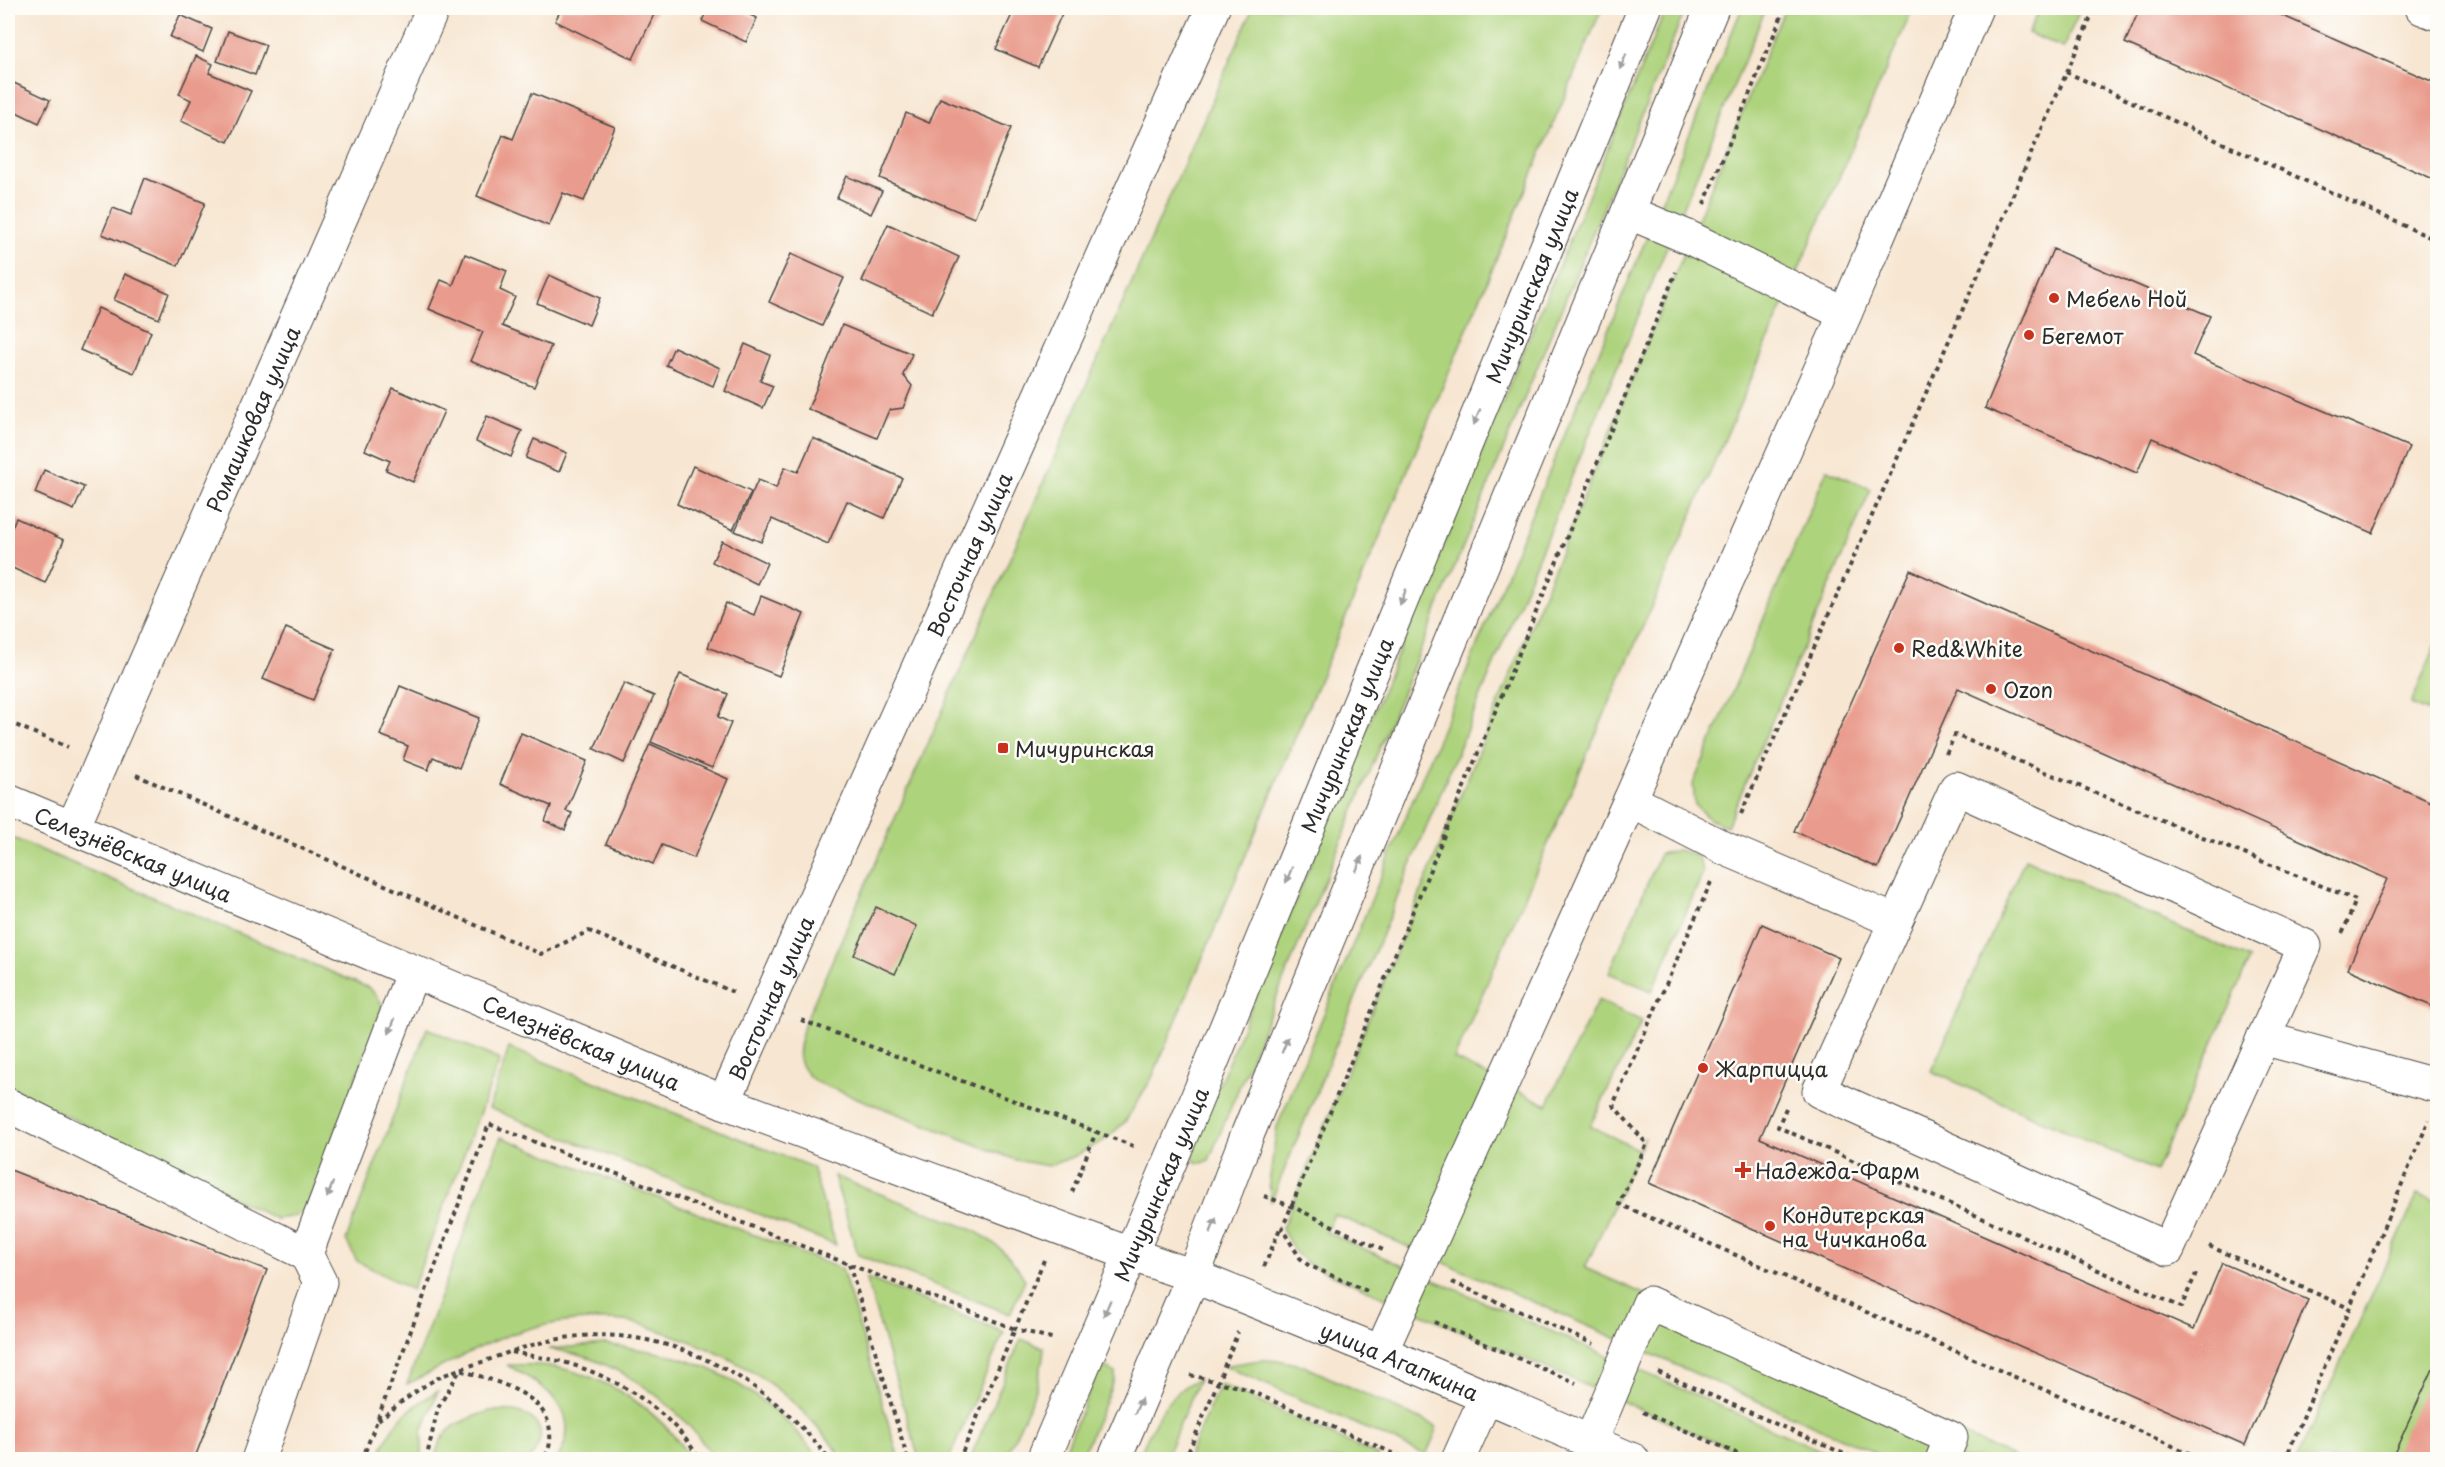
<svg xmlns="http://www.w3.org/2000/svg" width="2445" height="1467" font-family="'Playpen Sans',sans-serif">
  <rect width="100%" height="100%" fill="#fdfcf7"/>
  <filter id="ink" filterUnits="userSpaceOnUse"><feTurbulence type="fractalNoise" baseFrequency=".0167" numOctaves="2"/><feDisplacementMap in="SourceGraphic" scale="12" xChannelSelector="R" yChannelSelector="G"/><feConvolveMatrix kernelMatrix="1 2 1 2 8 2 1 2 1" color-interpolation-filters="sRGB"/></filter>
  <filter id="wash" filterUnits="userSpaceOnUse"><feTurbulence type="fractalNoise" baseFrequency=".008" numOctaves="4" result="noise"/><feDisplacementMap in="SourceGraphic" scale="24" xChannelSelector="R" yChannelSelector="G"/><feGaussianBlur stdDeviation="1.35" result="paint"/><feColorMatrix in="noise" values="0 0 0 0 0 0 0 0 0 0 0 0 0 0 0 0 0 1.4 0 .05"/><feComposite in="paint" operator="in"/></filter>
  <g filter="url(#wash)">
    <rect width="100%" height="100%" fill="#f7e6d1"/>
    <g fill="#aed37d" stroke="#6c7f54" stroke-width="1.5">
      <path d="M1253 8H1602L1152 1078 1125 1122 1105 1140 1075 1156 1048 1166 1016 1160 816 1082C791 1063 798 1049 805 1022Z"/>
      <polygon points="1666,8 1686,8 1209,1160 1203,1163 1195,1162 1191,1152"/>
      <polygon points="1742,8 1766,8 1271,1202 1269,1184 1277,1127"/>
      <polygon points="1785,8 1913,8 1454,1059 1547,1105 1598,1000 1642,1021 1590,1126 1639,1150 1645,1137 1585,1268 2018,1459 1889,1459 1334,1214 1326,1232 1840,1459 1754,1459 1308,1264 1294,1251 1282,1229"/>
      <polygon points="2040,8 2081,8 2063,48 2028,33"/>
      <polygon points="1827,470 1871,489 1727,826 1709,819 1695,805 1693,784"/>
      <polygon points="2437,642 2438,715 2437,715 2411,704"/>
      <polygon points="8,836 369,988 377,996 383,1006 308,1206 296,1216 276,1219 8,1087"/>
      <polygon points="1678,850 1698,856 1703,873 1652,991 1609,973 1660,854"/>
      <polygon points="2025,859 2250,959 2156,1171 1931,1071"/>
      <polygon points="427,1028 500,1060 412,1290 357,1261 346,1240"/>
      <polygon points="509,1048 812,1167 836,1245 489,1108"/>
      <path d="M501 1137 842 1269 899 1459H843C798 1395 744 1359 670 1334 659 1331 647 1325 635 1323 602 1316 551 1321 518 1332 480 1344 443 1367 407 1384Z"/>
      <path d="M834 1176 968 1228C992 1238 1013 1258 1025 1280L1010 1314 858 1255Z"/>
      <polygon points="2418,1194 2437,1203 2437,1459 2296,1460"/>
      <polygon points="866,1278 1004,1332 949,1459 919,1459"/>
      <path d="M1021 1339 1044 1348C1041 1388 1021 1423 1005 1459H970Z"/>
      <path d="M605 1344C623 1347 642 1349 660 1353 724 1366 781 1407 819 1459H714C678 1402 617 1358 549 1349Z"/>
      <polygon points="1261,1360 1283,1361 1304,1366 1435,1426 1436,1432 1426,1455 1227,1367 1228,1365"/>
      <path d="M507 1365C521 1365 535 1364 549 1366 606 1375 661 1410 690 1459H557C587 1412 544 1385 507 1365Z"/>
      <polygon points="1107,1367 1115,1373 1115,1378 1081,1459 1061,1460 1098,1371"/>
      <path d="M1199 1379 1165 1459H1138C1150 1430 1166 1391 1199 1379Z"/>
      <polygon points="1220,1384 1378,1456 1377,1459 1187,1459"/>
      <path d="M438 1391 422 1431V1459H378C392 1421 404 1412 438 1391Z"/>
      <path d="M490 1411C497 1411 507 1410 514 1411 543 1418 548 1438 529 1459H435C440 1427 462 1420 490 1411Z"/>
    </g>
    <g id="blocks">
      <g fill="#e99c8d">
        <polygon points="562,8 657,8 633,59 555,21"/>
        <polygon points="708,8 733,8 757,18 746,42 702,21"/>
        <polygon points="1015,8 1064,9 1038,67 996,49"/>
        <polygon points="2140,8 2265,8 2438,84 2438,181 2125,43"/>
        <polygon points="180,15 212,29 203,52 170,37"/>
        <polygon points="228,31 266,45 255,75 217,61"/>
        <polygon points="196,56 213,64 209,73 251,91 228,142 181,121 191,100 179,94"/>
        <polygon points="14,83 50,100 39,123 8,108 8,97"/>
        <polygon points="532,93 615,127 584,201 563,193 549,226 477,196 503,135 513,139"/>
        <polygon points="940,98 1011,128 974,218 880,178 906,113 929,123"/>
        <polygon points="847,176 882,191 871,214 837,198"/>
        <polygon points="145,178 205,203 178,266 102,234 113,208 131,215"/>
        <polygon points="888,224 959,257 932,313 862,281"/>
        <polygon points="2053,249 2210,316 2193,355 2409,447 2373,533 2152,438 2137,473 1985,408"/>
        <polygon points="465,254 507,271 500,290 515,297 502,326 551,346 534,387 470,361 483,332 429,309 441,280 453,285"/>
        <polygon points="791,254 844,278 822,326 769,302"/>
        <polygon points="125,274 169,293 159,319 114,300"/>
        <polygon points="549,275 600,298 589,325 537,303"/>
        <polygon points="98,308 151,332 134,373 80,350"/>
        <polygon points="842,325 912,354 903,375 912,386 903,408 889,410 877,438 808,409"/>
        <polygon points="745,344 770,355 760,381 773,386 763,408 725,391"/>
        <polygon points="674,347 720,368 713,386 666,365"/>
        <polygon points="393,388 444,411 413,482 386,470 390,461 365,450"/>
        <polygon points="487,416 522,431 511,457 476,441"/>
        <polygon points="813,438 902,478 884,518 847,501 828,544 772,519 761,542 735,531 758,480 776,488 785,467 798,472"/>
        <polygon points="534,439 567,453 559,472 526,458"/>
        <polygon points="693,466 751,492 733,530 677,504"/>
        <polygon points="44,470 84,487 74,510 35,493"/>
        <polygon points="16,518 64,540 45,583 8,566 8,536"/>
        <polygon points="722,541 767,563 757,584 712,562"/>
        <polygon points="1910,570 2438,805 2436,1008 2348,969 2387,879 1958,688 1878,868 1794,831"/>
        <polygon points="761,596 804,614 779,676 708,647 726,603 754,615"/>
        <polygon points="286,628 335,649 313,700 263,679"/>
        <polygon points="680,674 728,694 718,717 731,723 712,768 651,742"/>
        <polygon points="624,683 654,696 624,763 594,749"/>
        <polygon points="400,686 479,718 459,768 433,757 428,770 403,760 408,746 380,735"/>
        <polygon points="521,733 587,761 566,811 572,813 565,830 545,821 551,806 500,784"/>
        <polygon points="650,744 728,779 694,858 662,845 653,864 606,844"/>
        <polygon points="876,907 917,926 895,974 854,955"/>
        <polygon points="1762,924 1839,958 1760,1138 2194,1329 2222,1263 2308,1300 2245,1445 1649,1183"/>
        <polygon points="8,1169 267,1270 194,1460 8,1460"/>
        <polygon points="2433,1369 2438,1371 2438,1460 2391,1460"/>
      </g>
    </g>
  </g>
  <g filter="url(#ink)">
    <use href="#blocks" fill-opacity="0" stroke="#4a4744" stroke-width="1.5"/>
    <g fill="none" stroke-linecap="round" stroke-linejoin="round">
      <defs>
        <g id="minor">
          <polyline points="2422,8 2438,14"/>
          <polyline points="1628,212 1690,238 1845,314"/>
          <polygon points="1956,788 2305,946 2168,1249 1819,1091"/>
          <polyline points="1630,800 1845,314 1976,8"/>
          <path id="s1" d="M8 801 724 1102 1130 1254"/>
          <path id="s2" d="M72 829 433 8"/>
          <polyline points="2263,1038 2438,1086"/>
          <path id="s3" d="M724 1102 1213 8"/>
          <polyline points="8,1105 306,1254 320,1282 258,1460"/>
          <polyline points="306,1254 413,971"/>
          <polyline points="1381,1352 1630,800 1726,849 1895,921"/>
          <polyline points="1591,1441 1649,1303 1951,1438 1942,1460"/>
          <polyline points="1458,1460 1486,1397"/>
        </g>
        <g id="major">
          <path id="s4" d="M1130 1254 1193 1276 1381 1352 1633 1460"/>
          <path id="s5" d="M1043 1460 1193 1108 1645 8"/>
          <polyline points="1114,1460 1193,1276 1248,1133 1712,8"/>
        </g>
      </defs>
      <use href="#minor" stroke="#4a4744" stroke-width="35"/>
      <use href="#major" stroke="#4a4744" stroke-width="35"/>
      <g stroke="#4a4744" stroke-width="4" stroke-dasharray="4.5 4.5" stroke-linecap="butt">
        <polyline points="2066,72 2438,241"/>
        <polyline points="1704,204 1785,8"/>
        <polyline points="8,722 68,747"/>
        <polyline points="1946,754 1955,735 2356,900 2341,937"/>
        <polyline points="136,775 541,954 589,931 733,992"/>
        <polyline points="1741,814 2095,8"/>
        <polyline points="1711,882 1613,1105 1647,1144 1619,1204 2205,1460"/>
        <polyline points="801,1020 1136,1147"/>
        <polyline points="1786,1108 1778,1127 2181,1307 2196,1274"/>
        <polyline points="1072,1192 1096,1132"/>
        <polyline points="1264,1196 1291,1206 1385,1251"/>
        <polyline points="2209,1246 2349,1308"/>
        <polyline points="1044,1260 1015,1329 1055,1339"/>
        <polyline points="849,1264 908,1460"/>
        <polyline points="1264,1267 1281,1226"/>
        <polyline points="1452,1282 1594,1344"/>
        <polyline points="1367,1291 1308,1265 1300,1258 1282,1229 1676,272"/>
        <polyline points="1434,1322 1576,1383"/>
        <path d="M512 1352C530 1356 549 1358 567 1363 620 1379 671 1411 700 1460"/>
        <polyline points="1658,1372 1858,1460"/>
        <polyline points="1190,1375 1218,1382 1238,1332"/>
        <polyline points="1643,1412 1752,1460"/>
        <path d="M378 1420C397 1406 417 1389 438 1378 452 1371 470 1366 485 1361 509 1352 534 1343 559 1339 661 1319 771 1379 829 1460"/>
        <polyline points="362,1460 489,1124 1015,1329 959,1460"/>
        <path d="M426 1460 438 1408 460 1370C491 1380 549 1393 550 1433 551 1443 549 1452 542 1460"/>
        <polyline points="1185,1460 1218,1382 1243,1388 1409,1460"/>
        <polyline points="2285,1460 2429,1120"/>
      </g>
      <use href="#minor" stroke="#fff" stroke-width="33"/>
      <use href="#major" stroke="#fff" stroke-width="33"/>
    </g>
    <defs><path id="oneway-solid" d="M-6-.8H1V-3.2L6.5 0L1 3.2V.8H-6Z" transform="scale(1.5)"/></defs>
    <g fill="#a0a0a0">
      <use href="#oneway-solid" transform="translate(1623 62) rotate(112)"/>
      <use href="#oneway-solid" transform="translate(1477 417) rotate(112)"/>
      <use href="#oneway-solid" transform="translate(1403 597) rotate(112)"/>
      <use href="#oneway-solid" transform="translate(1359 864) rotate(-68)"/>
      <use href="#oneway-solid" transform="translate(1289 875) rotate(112)"/>
      <use href="#oneway-solid" transform="translate(392 1026) rotate(111)"/>
      <use href="#oneway-solid" transform="translate(1285 1045) rotate(-68)"/>
      <use href="#oneway-solid" transform="translate(330 1190) rotate(111)"/>
      <use href="#oneway-solid" transform="translate(1213 1226) rotate(-69)"/>
      <use href="#oneway-solid" transform="translate(1107 1308) rotate(113)"/>
      <use href="#oneway-solid" transform="translate(1138 1406) rotate(-67)"/>
    </g>
  </g>
  <g fill="#c8321e" stroke="#fdfcf7" stroke-width="2">
    <circle cx="2054" cy="298" r="6"/>
    <circle cx="2029" cy="335" r="6"/>
    <circle cx="1899" cy="648" r="6"/>
    <circle cx="1991" cy="689" r="6"/>
    <rect x="997" y="742" width="12" height="12" rx="3"/>
    <circle cx="1703" cy="1068" r="6"/>
    <path d="M1740 1161h6v6h6v6h-6v6h-6v-6h-6v-6h6z"/>
    <circle cx="1770" cy="1226" r="6"/>
  </g>
  <g text-anchor="middle" dominant-baseline="central" stroke-width="5" stroke-linejoin="round" paint-order="stroke">
    <g font-size="21" fill="#2b2b2b" stroke="#fdfcf7">
      <text stroke="none"><textPath href="#s5" startOffset="1272">Мичуринская улица</textPath></text>
      <text stroke="none"><textPath href="#s2" startOffset="448">Ромашковая улица</textPath></text>
      <text stroke="none"><textPath href="#s3" startOffset="600">Восточная улица</textPath></text>
      <text stroke="none"><textPath href="#s5" startOffset="786">Мичуринская улица</textPath></text>
      <text stroke="none"><textPath href="#s1" startOffset="136">Селезнёвская улица</textPath></text>
      <text stroke="none"><textPath href="#s3" startOffset="114">Восточная улица</textPath></text>
      <text stroke="none"><textPath href="#s1" startOffset="622">Селезнёвская улица</textPath></text>
      <text stroke="none"><textPath href="#s5" startOffset="300">Мичуринская улица</textPath></text>
      <text stroke="none"><textPath href="#s4" startOffset="290">улица Агапкина</textPath></text>
    </g>
    <g font-size="21" fill="#2b2b2b" stroke="#fdfcf7" text-anchor="start">
      <text x="2066" y="298">Мебель Ной</text>
      <text x="2041" y="335">Бегемот</text>
      <text x="1911" y="648">Red&amp;White</text>
      <text x="2003" y="689">Ozon</text>
      <text x="1015" y="748">Мичуринская</text>
      <text x="1715" y="1068">Жарпицца</text>
      <text x="1755" y="1170">Надежда-Фарм</text>
      <text x="1782" y="1214">Кондитерская<tspan x="1782" dy="24">на Чичканова</tspan></text>
    </g>
  </g>
  <rect width="2445" height="1467" fill="none" stroke="#fdfcf7" stroke-width="30"/>
</svg>
